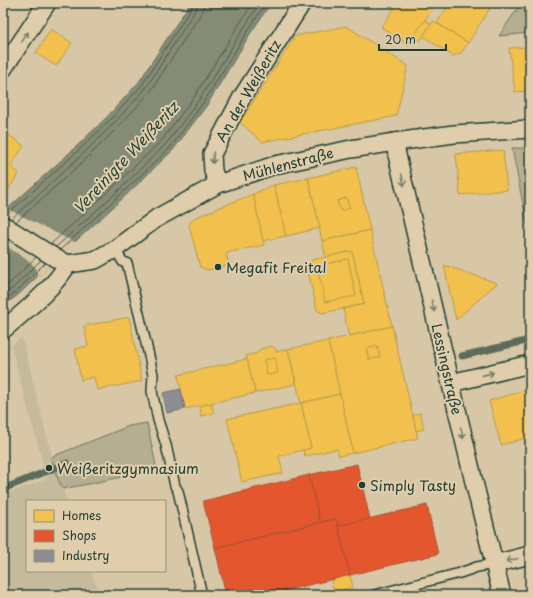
<svg xmlns="http://www.w3.org/2000/svg" width="533" height="598" font-family="'Playpen Sans',sans-serif">
  <rect width="100%" height="100%" fill="#d7c7a6"/>
  <filter id="ink" filterUnits="userSpaceOnUse"><feTurbulence type="fractalNoise" baseFrequency=".025" numOctaves="2"/><feDisplacementMap in="SourceGraphic" scale="8" xChannelSelector="R" yChannelSelector="G"/><feConvolveMatrix kernelMatrix="1 2 1 2 8 2 1 2 1" color-interpolation-filters="sRGB"/></filter>
  <g filter="url(#ink)">
    <polygon fill="#c6ba9c" points="22,337 57,477 63,489 67,501 27,501 27,571 91,571 100,595 3,595 3,495 47,479 11,346"/>
    <g fill="#b5ae91" stroke="#6a7662">
      <polygon points="521,3 530,3 530,33 499,36"/>
      <polygon points="512,148 530,148 530,240"/>
      <polygon points="147,423 157,470 63,489 57,477 51,457 129,426"/>
    </g>
    <polygon fill="#868b74" stroke="#5d6c5a" points="190,3 271,3 250,34 207,105 173,150 123,198 42,272 18,295 3,306 3,213 77,146 108,116 139,82"/>
    <polygon fill="#d7c7a6" points="8,209 72,241 76,242 37,277 37,272 36,268 29,261 3,244 3,213"/>
    <g fill="#f2c14e" stroke="#b39946">
      <polygon points="398,3 426,3 433,8 408,45 381,27"/>
      <polygon points="450,3 489,3 492,5 468,43 437,23"/>
      <polygon points="425,20 431,24 420,41 413,37"/>
      <polygon points="433,21 468,43 461,53 453,56 423,36"/>
      <polygon points="346,26 408,66 396,116 262,142 240,122 295,36"/>
      <polygon points="51,29 72,43 56,66 36,53"/>
      <polygon points="530,47 530,91 515,92 509,48"/>
      <polygon points="3,131 24,146 10,166 19,173 3,198"/>
      <polygon points="503,150 507,190 460,195 456,154"/>
      <polygon points="356,167 370,230 322,241 308,178"/>
      <polygon points="308,178 320,228 286,236 274,185"/>
      <polygon points="274,185 286,236 263,241 253,194"/>
      <polygon points="253,194 264,245 226,253 229,265 208,270 200,267 189,225 194,218"/>
      <polygon points="346,198 350,208 341,211 337,201"/>
      <polygon points="370,230 392,326 349,336 343,309 364,304 352,251 326,257 322,241"/>
      <polygon points="352,251 364,304 323,313 317,310 307,267 312,260"/>
      <polygon points="348,259 356,296 325,302 317,266"/>
      <polygon points="444,265 497,283 456,320"/>
      <polygon points="129,317 142,381 97,390 94,377 81,380 75,349 88,346 84,326"/>
      <polygon points="392,326 418,438 353,453 328,341"/>
      <polygon points="328,341 340,394 301,403 288,349"/>
      <polygon points="272,346 276,349 276,352 288,349 296,384 255,393 246,356 257,353 260,349"/>
      <polygon points="377,346 380,357 369,360 366,349"/>
      <polygon points="275,358 278,373 267,375 264,360"/>
      <polygon points="247,359 255,393 185,409 178,375"/>
      <polygon points="530,389 530,437 501,445 489,401"/>
      <polygon points="340,394 353,453 339,456 337,449 305,456 303,450 311,448 301,403"/>
      <polygon points="211,403 214,413 201,416 200,406"/>
      <polygon points="301,403 311,448 279,456 283,473 242,482 227,419"/>
      <polygon points="420,413 424,429 416,431 413,415"/>
      <polygon points="350,575 353,587 334,592 331,580"/>
    </g>
    <g fill="#e4572e" stroke="#a94f30">
      <polygon points="357,464 370,519 338,526 336,519 320,522 309,475"/>
      <polygon points="309,475 320,522 215,548 203,501"/>
      <polygon points="427,505 438,554 350,575 338,526"/>
      <polygon points="336,519 350,575 267,595 226,595 215,548"/>
    </g>
    <polygon fill="#8d8d92" stroke="#6c7576" points="181,389 185,409 167,413 163,393"/>
    <g fill="none" stroke-linecap="round" stroke-linejoin="round">
      <g stroke="#485c4e" stroke-width="1">
        <polyline points="5,216 80,149 111,119 142,85 192,7 193,3"/>
        <polyline points="11,219 84,153 115,122 146,88 196,9 198,3"/>
        <polyline points="16,222 88,157 119,126 150,92 202,12 204,3"/>
        <polyline points="51,244 113,187 162,140 194,97 238,26 253,3"/>
        <polyline points="56,247 117,192 166,144 199,100 243,29 260,3"/>
        <polyline points="60,250 120,195 170,148 203,103 247,32 266,3"/>
        <polyline points="3,288 9,284 36,257"/>
        <polyline points="3,295 13,288 41,260"/>
        <polyline points="3,301 16,292 45,263"/>
      </g>
      <g stroke="#5d6c5a" stroke-width="7">
        <polyline points="462,356 530,340"/>
        <polyline points="3,489 67,463"/>
      </g>
      <defs>
        <g id="lane">
          <polyline points="115,249 123,262 127,263 150,360 153,375 152,391 158,420 166,445 175,486 178,491 202,595"/>
          <polyline points="374,595 460,573 477,567 494,564"/>
        </g>
        <g id="street">
          <polyline points="3,69 47,3"/>
          <polyline points="395,142 397,155 474,482 502,595"/>
          <polyline points="218,184 213,171 212,154 242,97 302,3"/>
          <polyline points="3,225 57,259 68,264"/>
          <polyline points="68,264 95,260 115,249 157,218 218,184 275,165 351,149 395,142 454,134 530,129"/>
          <path d="M3 330C26 310 52 290 68 264"/>
          <polyline points="451,383 530,364"/>
          <polyline points="494,564 530,555"/>
        </g>
      </defs>
      <use href="#lane" stroke="#1f3d34" stroke-width="12"/>
      <use href="#street" stroke="#1f3d34" stroke-width="20"/>
      <use href="#lane" stroke="#dfcdab" stroke-width="9"/>
      <use href="#street" stroke="#dfcdab" stroke-width="17"/>
    </g>
    <defs><path id="oneway-shaft" d="M-6 0H5M1.5-3L5.5 0L1.5 3" fill="none" stroke-width="1.6" stroke-linecap="round" stroke-linejoin="round"/></defs>
    <g stroke="#757e6a">
      <use href="#oneway-shaft" transform="translate(25 37) rotate(-56)"/>
      <use href="#oneway-shaft" transform="translate(213 158) rotate(95)"/>
      <use href="#oneway-shaft" transform="translate(403 180) rotate(77)"/>
      <use href="#oneway-shaft" transform="translate(433 306) rotate(77)"/>
      <use href="#oneway-shaft" transform="translate(488 374) rotate(-13)"/>
      <use href="#oneway-shaft" transform="translate(462 433) rotate(76)"/>
      <use href="#oneway-shaft" transform="translate(512 560) rotate(166)"/>
    </g>
  </g>
  <g fill="#1f3d34" stroke="#dfcdab" stroke-width="1.5">
    <circle cx="218" cy="267" r="4"/>
    <circle cx="49" cy="468" r="4"/>
    <circle cx="362" cy="485" r="4"/>
  </g>
  <g text-anchor="middle" dominant-baseline="central" stroke-width="4" stroke-linejoin="round" paint-order="stroke">
    <g font-size="14" fill="#1f3d34" stroke="#dfcdab">
      <text transform="translate(248 91) rotate(-60)">An der Weißeritz</text>
      <text transform="translate(288 164) rotate(-15)">Mühlenstraße</text>
      <text transform="translate(447 369) rotate(77)">Lessingstraße</text>
    </g>
    <g font-size="14" fill="#1f3d34" stroke="#dfcdab" text-anchor="start">
      <text x="226" y="267">Megafit Freital</text>
      <text x="57" y="468">Weißeritzgymnasium</text>
      <text x="370" y="485">Simply Tasty</text>
    </g>
    <g font-size="15" font-style="italic" fill="#29453a" stroke="#dfcdab">
      <text transform="translate(125 157) rotate(-47)">Vereinigte Weißeritz</text>
    </g>
  </g>
  <rect width="533" height="598" fill="none" stroke="#dfcdab" stroke-width="16"/>
  <rect x="8" y="8" width="517" height="582" fill="none" stroke="#1f3d34" stroke-width="1.5" filter="url(#ink)"/>
  <rect x="26" y="500" width="140" height="72" fill="#dfcdab" stroke="#92937b"/>
  <rect x="34" y="510" width="20" height="12" fill="#f2c14e" stroke="#92937b"/>
  <text x="62" y="520" font-size="12" fill="#1f3d34">Homes</text>
  <rect x="34" y="530" width="20" height="12" fill="#e4572e" stroke="#92937b"/>
  <text x="62" y="540" font-size="12" fill="#1f3d34">Shops</text>
  <rect x="34" y="550" width="20" height="12" fill="#8d8d92" stroke="#92937b"/>
  <text x="62" y="560" font-size="12" fill="#1f3d34">Industry</text>
  <path d="M379 44v6h67v-6" fill="none" stroke="#1f3d34" stroke-width="2"/>
  <text x="385" y="44" font-size="12" fill="#1f3d34" stroke="#dfcdab" stroke-width="3" paint-order="stroke">20 m</text>
</svg>
